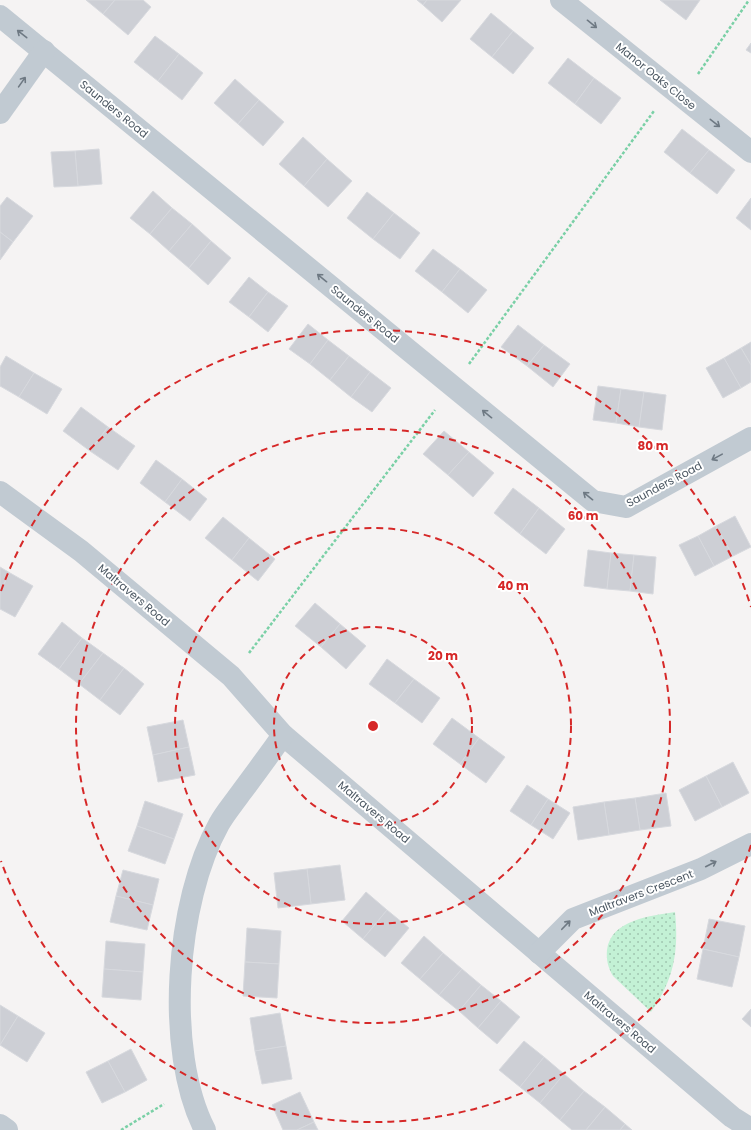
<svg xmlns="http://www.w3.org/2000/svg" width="751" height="1130" font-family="Poppins,sans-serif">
  <defs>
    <pattern id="grass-dots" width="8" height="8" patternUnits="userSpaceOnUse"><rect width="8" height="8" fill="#c3f1d5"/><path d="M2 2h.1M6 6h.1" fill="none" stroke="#a0c6b0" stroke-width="1.8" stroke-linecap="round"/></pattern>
  </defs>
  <rect width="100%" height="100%" fill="#f5f3f3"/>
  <path fill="url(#grass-dots)" d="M675 912C679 951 674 980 651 1012L613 976C608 968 606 959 607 950 611 919 652 916 675 912Z"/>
  <g fill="#cdcfd5" stroke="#d7d9de">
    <polygon points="86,0 115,0 103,14"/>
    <polygon points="115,0 143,0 151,7 128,35 103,14"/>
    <polygon points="417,0 427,0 423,5"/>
    <polygon points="427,0 461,0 442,22 423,5"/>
    <polygon points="660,0 700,0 686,20"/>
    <polygon points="491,13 513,31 492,57 470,39"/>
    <polygon points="513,31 534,48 513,74 492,57"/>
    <polygon points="155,36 179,54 158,81 134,62"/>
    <polygon points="751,43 751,53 746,50"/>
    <polygon points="179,54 203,73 182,100 158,81"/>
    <polygon points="568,58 594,78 575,104 548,83"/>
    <polygon points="594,78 621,98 601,124 575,104"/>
    <polygon points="235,79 259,100 238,124 214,103"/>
    <polygon points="259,100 284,122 263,146 238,124"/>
    <polygon points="682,129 709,150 690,173 664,152"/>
    <polygon points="303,137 327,159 304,186 279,164"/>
    <polygon points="99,149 102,184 78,186 75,151"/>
    <polygon points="709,150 735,170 717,194 690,173"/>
    <polygon points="75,151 78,186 54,187 51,152"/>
    <polygon points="327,159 352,181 328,207 304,186"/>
    <polygon points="153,191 172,208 150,234 130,218"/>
    <polygon points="367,192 394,213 373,239 347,218"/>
    <polygon points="7,197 33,216 13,242 0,232 0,206"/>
    <polygon points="751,198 751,230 736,218"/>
    <polygon points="172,208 192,224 169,251 150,234"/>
    <polygon points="394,213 420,233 400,259 373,239"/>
    <polygon points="192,224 211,241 189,268 169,251"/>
    <polygon points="0,232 13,242 0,260"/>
    <polygon points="211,241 231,258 208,285 189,268"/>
    <polygon points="433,249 460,269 442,292 415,271"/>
    <polygon points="460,269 487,290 468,313 442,292"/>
    <polygon points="249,277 268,292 249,317 229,302"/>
    <polygon points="268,292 288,306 268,332 249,317"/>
    <polygon points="308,324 328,340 310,364 289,349"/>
    <polygon points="518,325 544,345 527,366 501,347"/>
    <polygon points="328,340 349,356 330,380 310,364"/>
    <polygon points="751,342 751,365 741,348"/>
    <polygon points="544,345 570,364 553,387 527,366"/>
    <polygon points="741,348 751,365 751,382 741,388 724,358"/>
    <polygon points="6,356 34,373 19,397 0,386 0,367"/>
    <polygon points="349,356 370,372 351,397 330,380"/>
    <polygon points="724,358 741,388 723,398 706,368"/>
    <polygon points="370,372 391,388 372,412 351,397"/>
    <polygon points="34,373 62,389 47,414 19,397"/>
    <polygon points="598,386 621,389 616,423 593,420"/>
    <polygon points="621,389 644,392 639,427 616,423"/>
    <polygon points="644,392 666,395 662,430 639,427"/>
    <polygon points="81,407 108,427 90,451 63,431"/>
    <polygon points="108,427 135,446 118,470 90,451"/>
    <polygon points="444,431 469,452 448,475 423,454"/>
    <polygon points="469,452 494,473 473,497 448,475"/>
    <polygon points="156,460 182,479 165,502 140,483"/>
    <polygon points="182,479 207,499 190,521 165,502"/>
    <polygon points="513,488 539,508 520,534 494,513"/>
    <polygon points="539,508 565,529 546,554 520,534"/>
    <polygon points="735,516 751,547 733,556 716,526"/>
    <polygon points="223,517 249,538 232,560 205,538"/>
    <polygon points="716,526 733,556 714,566 698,536"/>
    <polygon points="698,536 714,566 695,576 679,545"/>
    <polygon points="249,538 275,559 258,581 232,560"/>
    <polygon points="588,550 611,553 607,589 584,586"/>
    <polygon points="611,553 634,555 630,591 607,589"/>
    <polygon points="634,555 656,557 653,594 630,591"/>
    <polygon points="0,567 10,573 0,591"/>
    <polygon points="10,573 33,586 15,617 0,609 0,591"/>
    <polygon points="315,603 340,624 321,647 295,626"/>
    <polygon points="62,622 82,638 59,669 38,654"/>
    <polygon points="340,624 366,646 346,669 321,647"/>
    <polygon points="82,638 103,653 79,684 59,669"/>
    <polygon points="103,653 124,668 100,700 79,684"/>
    <polygon points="387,659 414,679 395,703 369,684"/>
    <polygon points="124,668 144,684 120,715 100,700"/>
    <polygon points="414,679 440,698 422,723 395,703"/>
    <polygon points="452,718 479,738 460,764 433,744"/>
    <polygon points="183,720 189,747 153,755 147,727"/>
    <polygon points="479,738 505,757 486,783 460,764"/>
    <polygon points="189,747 195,775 158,782 153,755"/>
    <polygon points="733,762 749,793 722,807 706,776"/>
    <polygon points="706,776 722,807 695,821 679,790"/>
    <polygon points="527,785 548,799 531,825 510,811"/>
    <polygon points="666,793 671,826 640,830 635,798"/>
    <polygon points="635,798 640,830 609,835 604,802"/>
    <polygon points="548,799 570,813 553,839 531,825"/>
    <polygon points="145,801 183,814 174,839 137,826"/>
    <polygon points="604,802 609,835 578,840 573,807"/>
    <polygon points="137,826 174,839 165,864 128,851"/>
    <polygon points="340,865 345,900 311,904 307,869"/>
    <polygon points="307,869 311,904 278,908 274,873"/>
    <polygon points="123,870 159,879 153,905 116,896"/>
    <polygon points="366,892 387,910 363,939 342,921"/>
    <polygon points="116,896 153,905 147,930 110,922"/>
    <polygon points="387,910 409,928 385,957 363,939"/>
    <polygon points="709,919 745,926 739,957 703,949"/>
    <polygon points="247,928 281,931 279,964 245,962"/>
    <polygon points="424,936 443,953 420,979 401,963"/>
    <polygon points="106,941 145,944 143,972 104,969"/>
    <polygon points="703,949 739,957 732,987 697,979"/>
    <polygon points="443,953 462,969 439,995 420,979"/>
    <polygon points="245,962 279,964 277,998 243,996"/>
    <polygon points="104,969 143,972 141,1000 102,997"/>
    <polygon points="462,969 481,985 459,1011 439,995"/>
    <polygon points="481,985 501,1001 478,1028 459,1011"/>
    <polygon points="501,1001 520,1017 497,1044 478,1028"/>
    <polygon points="0,1005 18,1016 0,1045"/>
    <polygon points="751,1009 751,1027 742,1019"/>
    <polygon points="280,1013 286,1046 255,1051 250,1018"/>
    <polygon points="18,1016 45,1033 27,1062 0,1045"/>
    <polygon points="524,1041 544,1057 520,1087 499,1070"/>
    <polygon points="286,1046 292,1079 262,1084 255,1051"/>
    <polygon points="131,1049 147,1080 125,1092 108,1061"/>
    <polygon points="544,1057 564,1074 540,1103 520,1087"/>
    <polygon points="108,1061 125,1092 102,1103 86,1072"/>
    <polygon points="564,1074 584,1091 560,1120 540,1103"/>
    <polygon points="584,1091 605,1107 586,1130 572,1130 560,1120"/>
    <polygon points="300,1092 314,1122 297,1130 283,1130 272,1105"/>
    <polygon points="605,1107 625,1124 620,1130 586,1130"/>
    <polygon points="314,1122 318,1130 297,1130"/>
    <polygon points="625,1124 632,1130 620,1130"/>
  </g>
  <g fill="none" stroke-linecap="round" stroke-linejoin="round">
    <g stroke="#7ad0a6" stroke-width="2.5" stroke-dasharray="3 2" stroke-linecap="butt">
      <polyline points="698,74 749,0"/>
      <polyline points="469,364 654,111"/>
      <polyline points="249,653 435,410"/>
      <polyline points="121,1130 164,1104"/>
    </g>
    <g stroke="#c1cad2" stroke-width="22">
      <polyline points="561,0 751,152"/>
      <polyline points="0,16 593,501 626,507 751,438"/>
      <polyline points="0,113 44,51"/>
      <polyline points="0,492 81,551 231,676 283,735 732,1117 751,1129"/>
      <polyline points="539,953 573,919 701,869 751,844"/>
      <polyline points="0,1125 7,1130"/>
      <path d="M205 1130C164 1050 176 901 219 824 225 813 233 804 240 794 255 774 269 755 283 735"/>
    </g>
  </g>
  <defs><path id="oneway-shaft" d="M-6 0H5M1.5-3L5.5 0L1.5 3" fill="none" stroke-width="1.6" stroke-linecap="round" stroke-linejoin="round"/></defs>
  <g stroke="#6e7983">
    <use href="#oneway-shaft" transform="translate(592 24) rotate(39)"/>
    <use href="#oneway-shaft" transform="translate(22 34) rotate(-142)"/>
    <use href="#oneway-shaft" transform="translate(22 82) rotate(-55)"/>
    <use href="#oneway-shaft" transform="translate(715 123) rotate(38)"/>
    <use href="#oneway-shaft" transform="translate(322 278) rotate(-141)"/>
    <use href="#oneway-shaft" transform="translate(487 414) rotate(-141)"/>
    <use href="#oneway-shaft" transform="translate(717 457) rotate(151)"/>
    <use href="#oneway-shaft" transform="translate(588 496) rotate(-141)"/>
    <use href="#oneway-shaft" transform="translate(711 864) rotate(-27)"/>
    <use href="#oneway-shaft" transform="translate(566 925) rotate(-46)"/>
  </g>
  <g fill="none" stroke="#d62828" stroke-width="2" stroke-dasharray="7 5">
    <circle cx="373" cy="726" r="99"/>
    <circle cx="373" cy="726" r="198"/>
    <circle cx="373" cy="726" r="297"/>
    <path d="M751 845A396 396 0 0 1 1 861M1 591A396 396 0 0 1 751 607"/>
  </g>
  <g text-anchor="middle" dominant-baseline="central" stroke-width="4" stroke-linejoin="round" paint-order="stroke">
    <g font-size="11" fill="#4a5661" stroke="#fff">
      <text transform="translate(656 76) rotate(39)">Manor Oaks Close</text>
      <text transform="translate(114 109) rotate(39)">Saunders Road</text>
      <text transform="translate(365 314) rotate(39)">Saunders Road</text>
      <text transform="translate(664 484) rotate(-28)">Saunders Road</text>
      <text transform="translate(134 595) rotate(40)">Maltravers Road</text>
      <text transform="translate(374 812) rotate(40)">Maltravers Road</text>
      <text transform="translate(641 893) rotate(-21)">Maltravers Crescent</text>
      <text transform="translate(620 1022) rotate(40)">Maltravers Road</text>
    </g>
  </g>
  <circle cx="373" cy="726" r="6" fill="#d62828" stroke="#fff" stroke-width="2"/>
  <g font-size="12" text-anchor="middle" font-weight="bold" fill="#d62828" stroke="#fff" stroke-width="4" stroke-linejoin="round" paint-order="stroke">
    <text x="653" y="450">80 m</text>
    <text x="583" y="520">60 m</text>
    <text x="513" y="590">40 m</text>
    <text x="443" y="660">20 m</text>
  </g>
</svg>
